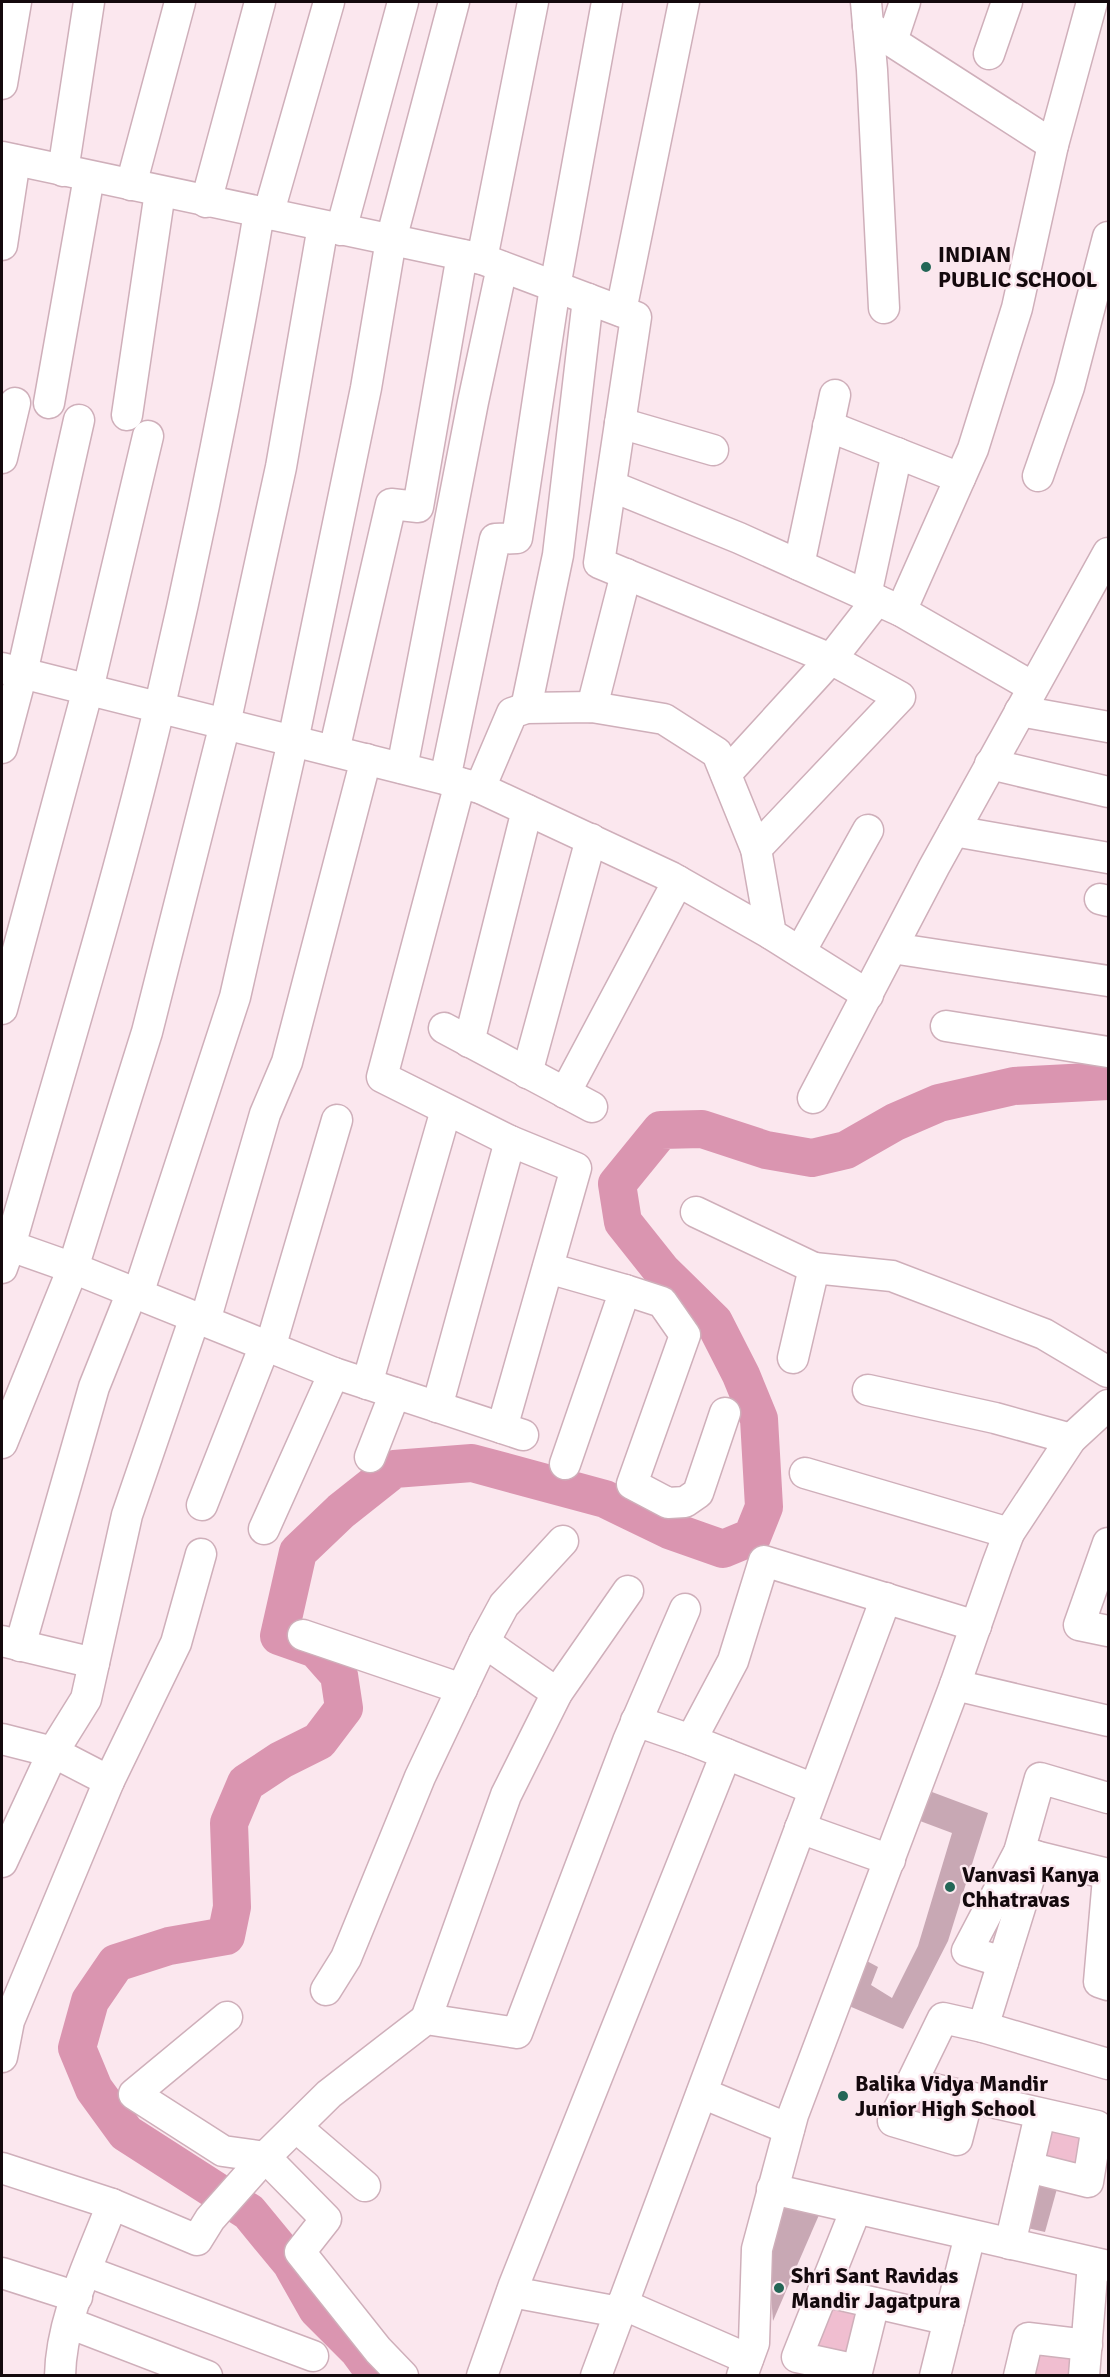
<svg xmlns="http://www.w3.org/2000/svg" width="1110" height="2377" font-family="Signika,sans-serif">
  <rect width="100%" height="100%" fill="#fbe7ee"/>
  <g fill="#f0bed0">
    <polygon points="919,2089 961,2099 953,2130 906,2118"/>
    <polygon points="1042,2121 1089,2133 1083,2173 1034,2161"/>
    <polygon points="827,2300 867,2309 855,2355 809,2353"/>
    <polygon points="1035,2345 1079,2351 1077,2375 1024,2376"/>
  </g>
  <g fill="none" stroke-linecap="round" stroke-linejoin="round">
    <polyline stroke="#da95b0" stroke-width="38" points="377,2376 358,2350 317,2309 291,2263 249,2212 126,2133 94,2089 77,2048 90,2001 116,1963 169,1946 226,1936 232,1907 229,1823 246,1783 281,1760 319,1741 344,1708 339,1675 316,1649 279,1636 298,1552 341,1511 394,1469 472,1463 605,1499 669,1530 723,1549 752,1537 764,1507 759,1419 741,1375 714,1322 662,1271 623,1222 617,1184 661,1130 702,1129 766,1150 812,1158 846,1150 895,1122 939,1103 1014,1086 1108,1081"/>
  </g>
  <g fill="#c8a8b4">
    <polygon points="932,1792 988,1813 948,1941 903,2029 849,2006 865,1960 878,1967 871,1985 892,1998 918,1946 952,1833 920,1821"/>
    <polygon points="1038,2172 1060,2178 1045,2232 1023,2227"/>
    <polygon points="778,2196 822,2208 773,2321 768,2255"/>
  </g>
  <g fill="none" stroke-linecap="round" stroke-linejoin="round">
    <defs>
      <g id="minor">
        <polyline points="866,2 872,70 884,308"/>
        <polyline points="868,26 1053,145"/>
        <polyline points="892,41 905,2"/>
        <polyline points="989,54 1007,2"/>
        <polyline points="2,84 16,2"/>
        <polyline points="2,157 482,259 636,317 599,563 831,659 900,697 756,849"/>
        <polyline points="63,171 89,2"/>
        <polyline points="131,185 180,2"/>
        <polyline points="206,202 260,2"/>
        <polyline points="268,215 329,2"/>
        <polyline points="341,230 403,2"/>
        <polyline points="2,245 15,160"/>
        <polyline points="482,259 533,2"/>
        <polyline points="621,311 684,2"/>
        <polyline points="49,403 89,177"/>
        <polyline points="127,415 160,192"/>
        <polyline points="620,423 713,450"/>
        <polyline points="828,426 960,478"/>
        <polyline points="2,458 15,403"/>
        <polyline points="1038,476 1069,387 1108,237"/>
        <polyline points="611,486 739,538 901,611 1033,687"/>
        <polyline points="799,565 835,395"/>
        <polyline points="866,595 897,453"/>
        <polyline points="901,611 973,449 1017,308 1053,145 1092,2"/>
        <polyline points="2,668 480,788 671,877 771,934"/>
        <polyline points="592,707 626,574"/>
        <polyline points="526,708 558,555 588,299"/>
        <polyline points="1020,711 1108,727"/>
        <polyline points="2,748 22,673 79,420"/>
        <polyline points="334,751 391,504 418,507 462,255"/>
        <polyline points="990,764 1108,792"/>
        <polyline points="402,768 473,402 502,267"/>
        <polyline points="726,774 831,659 877,600"/>
        <polyline points="445,779 495,539 517,538 555,287 607,2"/>
        <polyline points="460,783 382,1077 510,1141 576,1168 502,1428"/>
        <polyline points="480,788 512,713 526,708 592,707 664,719 717,753 756,849 771,934 868,995"/>
        <polyline points="954,831 1108,858"/>
        <polyline points="1100,899 1108,901"/>
        <polyline points="892,948 1108,981"/>
        <polyline points="800,952 868,830"/>
        <polyline points="2,1009 88,689 148,436"/>
        <polyline points="946,1026 1108,1052"/>
        <polyline points="444,1028 592,1107"/>
        <polyline points="469,1042 527,810"/>
        <polyline points="527,1073 591,839"/>
        <polyline points="565,1093 678,881"/>
        <polyline points="813,1098 934,867 1108,553"/>
        <polyline points="696,1212 814,1268"/>
        <polyline points="2,1243 73,1268 334,1373 523,1435"/>
        <path d="M2 1268 10 1246C61 1067 117 887 160 705 198 542 231 378 259 213"/>
        <polyline points="548,1268 625,1290 565,1464"/>
        <polyline points="625,1290 662,1302 685,1335 632,1484 668,1503 685,1502 698,1493 725,1413"/>
        <polyline points="138,1294 235,997 293,741 366,388 391,240 454,2"/>
        <polyline points="205,1321 265,1114 287,1062 366,759"/>
        <polyline points="270,1348 337,1120"/>
        <polyline points="793,1358 814,1268 892,1276 1044,1334 1108,1372"/>
        <polyline points="367,1384 446,1110"/>
        <polyline points="868,1390 995,1418 1071,1439"/>
        <polyline points="437,1407 510,1141"/>
        <polyline points="2,1443 73,1268 147,1032 225,724 281,467 323,226"/>
        <polyline points="370,1457 395,1393"/>
        <polyline points="805,1473 1009,1533"/>
        <polyline points="202,1505 265,1345"/>
        <polyline points="264,1529 334,1373"/>
        <polyline points="1108,1543 1079,1625 1108,1631"/>
        <polyline points="303,1635 462,1689"/>
        <polyline points="2,1641 94,1663"/>
        <polyline points="484,1642 557,1693"/>
        <polyline points="20,1646 94,1387 132,1292"/>
        <polyline points="955,1685 1108,1721"/>
        <polyline points="636,1721 691,1740 814,1789"/>
        <polyline points="2,1739 53,1752 109,1781"/>
        <polyline points="691,1740 733,1661 764,1561 976,1626"/>
        <polyline points="800,1828 890,1860"/>
        <polyline points="1019,1852 1108,1874"/>
        <polyline points="2,1862 53,1752 86,1699 127,1515 195,1317"/>
        <polyline points="1108,1878 1099,1982 1108,1985"/>
        <polyline points="1003,1962 967,1951 1019,1852 1040,1778 1108,1798"/>
        <polyline points="326,1990 346,1958 420,1777 484,1642 504,1605 563,1541"/>
        <polyline points="227,2017 134,2094 223,2151 265,2157"/>
        <polyline points="426,2019 506,1795 557,1693 628,1591"/>
        <polyline points="983,2027 1036,1856"/>
        <polyline points="2,2057 9,2021 109,1781 176,1643 201,1554"/>
        <polyline points="912,2084 1097,2126 1088,2182 1028,2167"/>
        <polyline points="702,2093 789,2129"/>
        <polyline points="968,2098 957,2140 893,2121 943,2018 983,2027 1108,2064"/>
        <polyline points="296,2127 365,2186"/>
        <polyline points="2,2168 112,2204"/>
        <polyline points="772,2189 1108,2266"/>
        <polyline points="856,2209 797,2357 857,2370"/>
        <polyline points="1010,2244 1040,2115"/>
        <polyline points="86,2271 313,2356"/>
        <polyline points="2,2273 77,2297"/>
        <polyline points="823,2291 949,2320"/>
        <polyline points="512,2292 619,2312"/>
        <polyline points="622,2304 748,2359"/>
        <polyline points="69,2323 207,2376"/>
        <path d="M60 2376C61 2317 92 2258 112 2204L197 2240 210 2219 265 2157"/>
        <polyline points="403,2376 378,2350 300,2252 326,2219 265,2157 329,2094 426,2019 517,2033 628,1741 685,1609"/>
        <polyline points="482,2376 514,2285 726,1754"/>
        <polyline points="596,2376 886,1598"/>
        <polyline points="742,2376 754,2343 757,2249 793,2115 955,1685 997,1565 1009,1533 1071,1439 1108,1405"/>
        <polyline points="856,2376 874,2303"/>
        <polyline points="935,2376 970,2235"/>
        <polyline points="1019,2376 1028,2338 1087,2345"/>
        <polyline points="1084,2376 1093,2263"/>
      </g>
    </defs>
    <use href="#minor" stroke="#cfafba" stroke-width="33"/>
    <use href="#minor" stroke="#fff" stroke-width="30"/>
  </g>
  <g fill="#236656" stroke="#fbe7ee" stroke-width="2">
    <circle cx="926" cy="267" r="6"/>
    <circle cx="950" cy="1887" r="6"/>
    <circle cx="843" cy="2096" r="6"/>
    <circle cx="779" cy="2288" r="6"/>
  </g>
  <g text-anchor="middle" dominant-baseline="central" stroke-width="5" stroke-linejoin="round" paint-order="stroke">
    <g font-size="22" font-weight="bold" fill="#14090d" stroke="#fbe7ee" text-anchor="start">
      <text x="938" y="254">INDIAN<tspan x="938" dy="25">PUBLIC SCHOOL</tspan></text>
      <text x="962" y="1874">Vanvasi Kanya<tspan x="962" dy="25">Chhatravas</tspan></text>
      <text x="855" y="2083">Balika Vidya Mandir<tspan x="855" dy="25">Junior High School</tspan></text>
      <text x="791" y="2275">Shri Sant Ravidas<tspan x="791" dy="25">Mandir Jagatpura</tspan></text>
    </g>
  </g>
  <rect width="1110" height="2377" fill="none" stroke="#14090d" stroke-width="6"/>
</svg>
